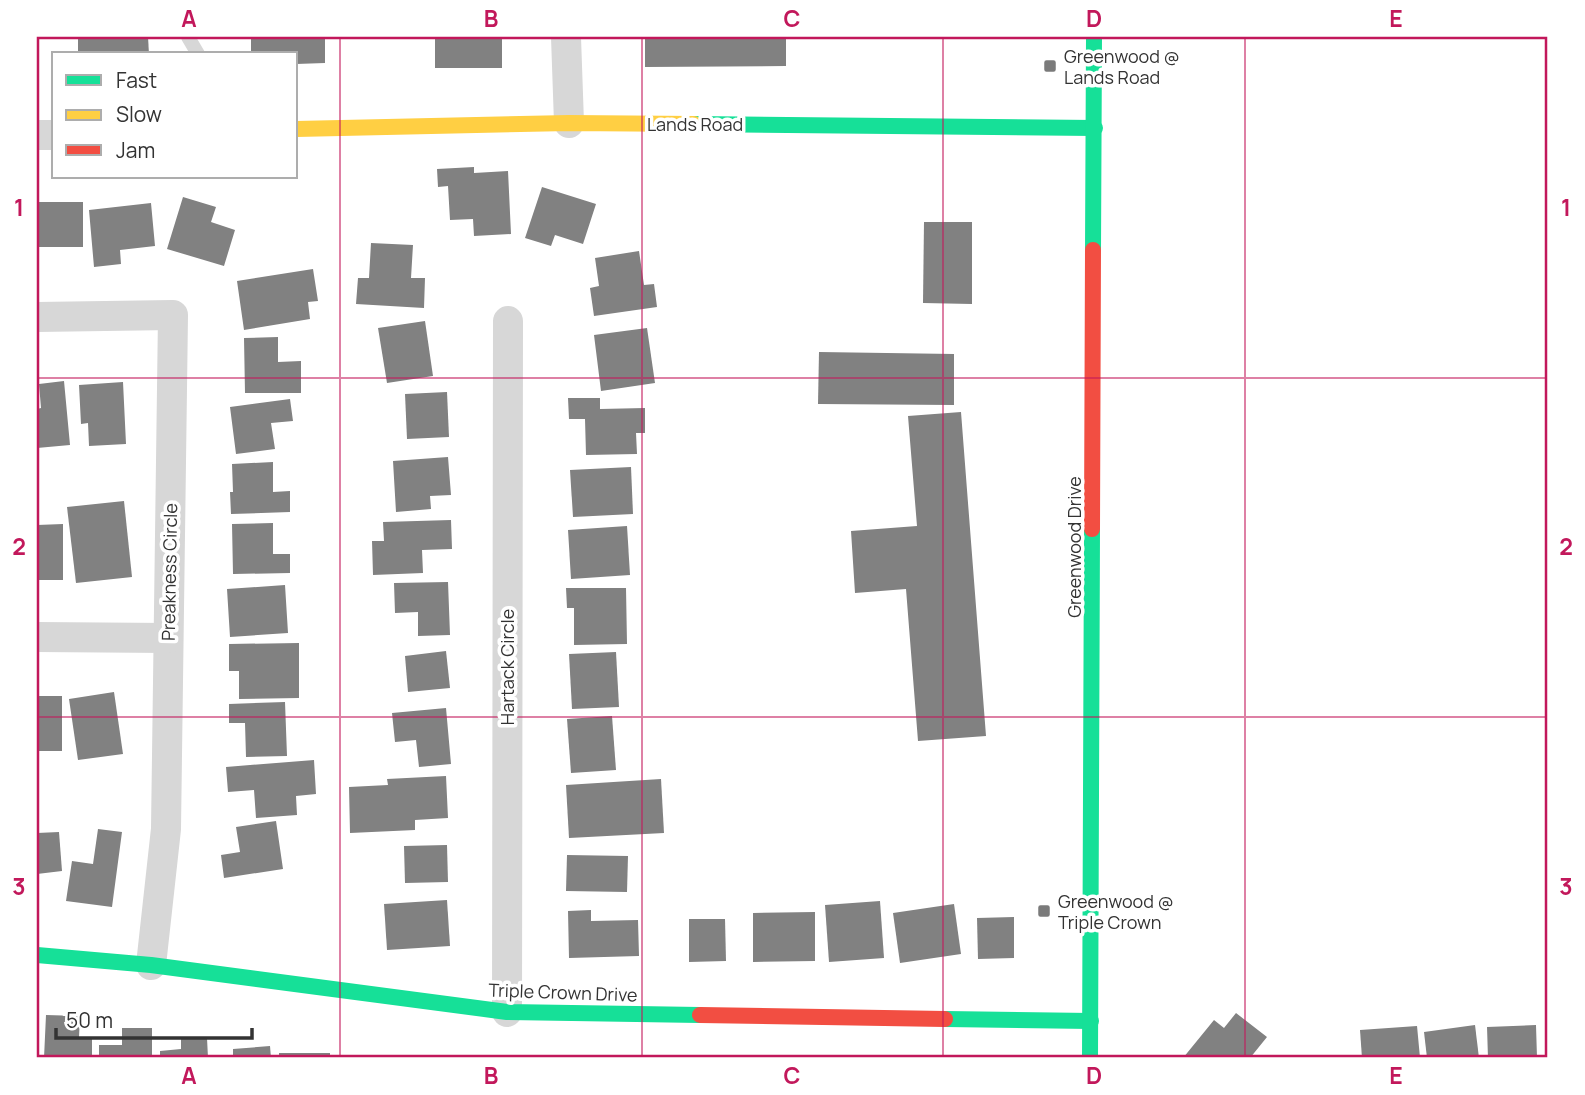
<svg xmlns="http://www.w3.org/2000/svg" width="1585" height="1095" font-family="Manrope,sans-serif">
  <rect width="100%" height="100%" fill="#fff"/>
  <g fill="#818181">
    <polygon points="78,37 148,37 149,54 78,54"/>
    <polygon points="251,37 325,37 325,63 296,64 296,54 251,54"/>
    <rect x="435" y="37" width="67" height="31"/>
    <polygon points="645,37 786,37 786,66 645,67"/>
    <polygon points="474,167 474,173 508,171 511,234 474,236 473,219 450,220 448,186 438,187 437,169"/>
    <polygon points="542,187 596,204 583,244 555,235 551,246 525,238"/>
    <polygon points="183,197 216,207 211,222 235,230 224,266 167,249"/>
    <rect x="37" y="202" width="46" height="45"/>
    <polygon points="151,203 155,246 120,250 121,264 94,267 89,210"/>
    <polygon points="924,222 972,222 972,304 923,303"/>
    <polygon points="371,243 413,245 411,278 425,278 424,308 356,304 358,278 369,278"/>
    <polygon points="639,251 644,285 654,284 657,307 594,316 590,288 599,286 595,258"/>
    <polygon points="313,269 318,301 308,302 310,319 244,330 237,281"/>
    <polygon points="425,321 433,376 387,383 378,328"/>
    <polygon points="647,328 655,383 601,391 594,335"/>
    <polygon points="278,337 278,362 301,361 301,393 245,393 244,338"/>
    <polygon points="819,352 954,354 954,405 818,404"/>
    <polygon points="64,381 70,445 37,448 37,409 41,408 39,384"/>
    <polygon points="123,382 126,444 89,446 88,423 81,424 79,385"/>
    <polygon points="447,392 449,437 407,439 405,394"/>
    <polygon points="568,398 600,398 600,409 645,408 645,433 636,433 637,454 586,455 585,419 569,419"/>
    <polygon points="290,399 293,421 271,423 275,449 236,454 230,407"/>
    <polygon points="961,412 986,736 918,741 906,589 855,593 851,531 917,526 908,416"/>
    <polygon points="448,457 451,495 430,496 431,509 396,512 393,461"/>
    <polygon points="273,462 273,492 290,491 290,512 231,514 230,492 233,492 232,464"/>
    <polygon points="631,467 633,514 573,517 570,470"/>
    <polygon points="124,501 132,577 76,583 67,507"/>
    <polygon points="451,520 452,549 422,550 423,573 373,575 372,541 384,541 383,522"/>
    <polygon points="273,523 273,554 290,554 290,573 233,574 232,524"/>
    <polygon points="63,524 63,580 37,580 37,525"/>
    <polygon points="627,526 630,575 571,579 568,530"/>
    <polygon points="448,582 450,635 418,636 418,612 395,613 394,583"/>
    <polygon points="285,585 288,633 230,637 227,589"/>
    <polygon points="566,588 626,588 627,644 574,645 574,608 567,608"/>
    <polygon points="299,643 299,698 239,699 239,671 229,671 229,644"/>
    <polygon points="446,651 450,688 408,692 405,656"/>
    <polygon points="616,652 619,707 572,709 569,654"/>
    <polygon points="114,692 123,754 78,760 69,699"/>
    <rect x="37" y="696" width="25" height="55"/>
    <polygon points="285,702 287,756 246,757 245,723 229,723 229,704"/>
    <polygon points="446,708 451,764 419,767 416,740 395,742 392,713"/>
    <polygon points="612,716 616,770 571,773 567,719"/>
    <polygon points="314,760 316,794 296,796 297,815 256,818 254,790 228,792 226,767"/>
    <polygon points="446,776 448,818 415,820 415,830 350,833 349,787 388,785 387,779"/>
    <polygon points="661,779 664,833 569,838 566,785"/>
    <polygon points="276,821 283,869 224,878 221,855 240,852 236,827"/>
    <polygon points="98,829 122,832 112,907 66,901 72,861 93,864"/>
    <polygon points="59,832 62,871 37,874 37,833"/>
    <polygon points="447,845 448,882 405,883 404,846"/>
    <polygon points="567,855 628,856 627,892 566,891"/>
    <polygon points="447,900 450,946 387,950 384,904"/>
    <polygon points="880,901 884,958 829,962 825,905"/>
    <polygon points="954,904 961,954 900,963 893,913"/>
    <polygon points="591,910 591,921 638,920 639,956 569,958 568,911"/>
    <polygon points="815,912 815,961 753,962 753,913"/>
    <polygon points="1014,917 1014,958 978,959 977,918"/>
    <polygon points="689,919 725,919 726,961 689,962"/>
    <polygon points="1236,1013 1267,1037 1250,1058 1183,1058 1214,1020 1224,1028"/>
    <polygon points="46,1015 80,1016 79,1037 92,1038 92,1058 44,1058"/>
    <polygon points="1475,1025 1479,1058 1427,1058 1424,1032"/>
    <polygon points="1536,1025 1537,1058 1488,1058 1487,1027"/>
    <polygon points="1417,1026 1420,1058 1362,1058 1360,1030"/>
    <polygon points="122,1028 152,1028 152,1058 99,1058 99,1045 122,1045"/>
    <polygon points="207,1038 208,1058 160,1058 160,1051 181,1049 181,1039"/>
    <polygon points="270,1046 271,1058 233,1058 233,1049"/>
    <rect x="279" y="1053" width="51" height="5"/>
  </g>
  <g fill="none" stroke-linecap="round" stroke-linejoin="round">
    <polyline stroke="#d7d7d7" stroke-width="14" points="188,37 198,54"/>
    <g stroke="#d7d7d7" stroke-width="30">
      <polyline points="566,37 569,123"/>
      <polyline points="37,135 54,135"/>
      <polyline points="37,317 173,315 166,829 151,965"/>
      <polyline points="37,637 168,638"/>
      <polyline points="507,1012 508,321"/>
    </g>
    <g stroke="#16e098" stroke-width="16">
      <polyline points="694,124 1095,128"/>
      <polyline points="1093,250 1094,37"/>
      <polyline points="37,955 151,965 507,1012 700,1015"/>
      <polyline points="945,1019 1091,1021"/>
      <polyline points="1090,1058 1092,529"/>
    </g>
    <polyline stroke="#ffcf43" stroke-width="16" points="296,129 569,123 694,124"/>
    <g stroke="#f24e42" stroke-width="16">
      <polyline points="1092,529 1093,250"/>
      <polyline points="700,1015 945,1019"/>
    </g>
  </g>
  <path fill="none" stroke="#c2185b" stroke-width="2" stroke-opacity="0.55" d="M340 37V1058M642 37V1058M943 37V1058M1245 37V1058M37 378H1548M37 717H1548"/>
  <g fill="#7a7a7a" stroke="#fff" stroke-width="2.5">
    <rect x="1043" y="59" width="14" height="14" rx="3.5"/>
    <rect x="1037" y="904" width="14" height="14" rx="3.5"/>
  </g>
  <g text-anchor="middle" dominant-baseline="central" stroke-width="7" stroke-linejoin="round" paint-order="stroke">
    <g font-size="18" fill="#333" stroke="#fff" text-anchor="start">
      <text x="1064" y="56">Greenwood @<tspan x="1064" dy="21">Lands Road</tspan></text>
      <text x="1058" y="901">Greenwood @<tspan x="1058" dy="21">Triple Crown</tspan></text>
    </g>
    <g font-size="18" fill="#333" stroke="#fff">
      <text x="695" y="124">Lands Road</text>
      <text transform="translate(1074 547) rotate(-90)">Greenwood Drive</text>
      <text transform="translate(169 572) rotate(-89)">Preakness Circle</text>
      <text transform="translate(507 667) rotate(-90)">Hartack Circle</text>
      <text transform="translate(563 992) rotate(2)">Triple Crown Drive</text>
    </g>
  </g>
  <rect width="1585" height="1095" fill="none" stroke="#ffffff" stroke-width="77"/>
  <rect x="52" y="52" width="245" height="126" fill="#ffffff" stroke="#adadad" stroke-width="2"/>
  <rect x="66" y="75" width="35" height="10" fill="#16e098" stroke="#adadad" stroke-width="2"/>
  <text x="116" y="88" font-size="21" fill="#333333">Fast</text>
  <rect x="66" y="110" width="35" height="10" fill="#ffcf43" stroke="#adadad" stroke-width="2"/>
  <text x="116" y="122" font-size="21" fill="#333333">Slow</text>
  <rect x="66" y="145" width="35" height="10" fill="#f24e42" stroke="#adadad" stroke-width="2"/>
  <text x="116" y="158" font-size="21" fill="#333333">Jam</text>
  <path d="M56 1028v10h196v-10" fill="none" stroke="#333333" stroke-width="3.5"/>
  <text x="66" y="1028" font-size="21" fill="#333333" stroke="#ffffff" stroke-width="5" paint-order="stroke">50 m</text>
  <rect x="38" y="38" width="1508" height="1018" fill="none" stroke="#c2185b" stroke-width="2.5"/>
  <g font-size="23" text-anchor="middle" font-weight="bold" fill="#c2185b">
    <text x="189" y="27">A</text>
    <text x="491" y="27">B</text>
    <text x="792" y="27">C</text>
    <text x="1094" y="27">D</text>
    <text x="1396" y="27">E</text>
    <text x="19" y="216">1</text>
    <text x="1566" y="216">1</text>
    <text x="19" y="555">2</text>
    <text x="1566" y="555">2</text>
    <text x="19" y="895">3</text>
    <text x="1566" y="895">3</text>
    <text x="189" y="1084">A</text>
    <text x="491" y="1084">B</text>
    <text x="792" y="1084">C</text>
    <text x="1094" y="1084">D</text>
    <text x="1396" y="1084">E</text>
  </g>
</svg>
